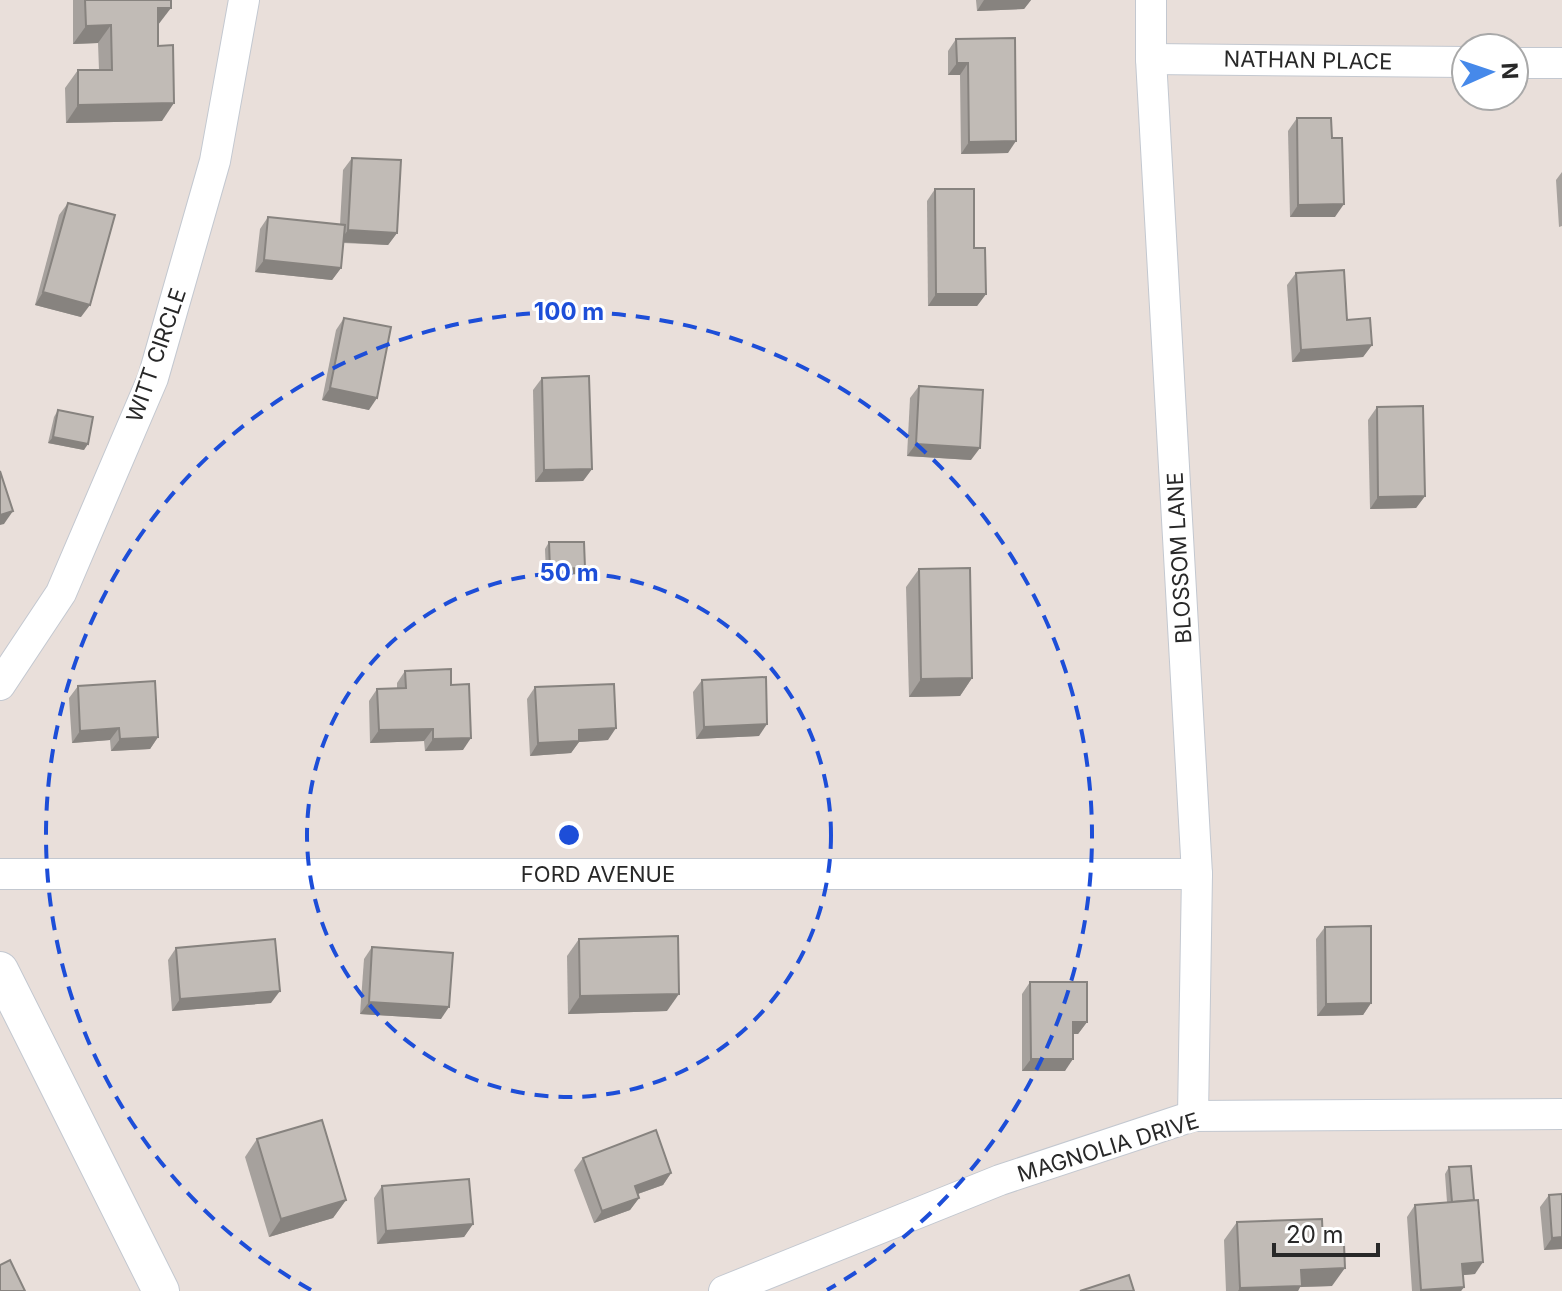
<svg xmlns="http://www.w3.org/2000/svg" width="1562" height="1291" font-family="Inter,sans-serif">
  <rect width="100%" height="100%" fill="#e9dfda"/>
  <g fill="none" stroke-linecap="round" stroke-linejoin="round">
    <defs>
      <g id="minor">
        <polyline points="1151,0 1151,59 1197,874 1193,1116"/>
        <polyline points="1151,59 1466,62"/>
        <polyline points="1514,63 1562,63"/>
        <polyline points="0,685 61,593 153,378 215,161 244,0"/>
        <polyline points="0,874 1197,874"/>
        <polyline points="724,1291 1000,1180 1193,1116 1562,1114"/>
      </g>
      <polyline id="tertiary" points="0,970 161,1291"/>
    </defs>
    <use href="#minor" stroke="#c3c8d0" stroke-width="32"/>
    <use href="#tertiary" stroke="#c3c8d0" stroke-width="38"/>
    <use href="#minor" stroke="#fff" stroke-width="30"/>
    <use href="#tertiary" stroke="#fff" stroke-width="36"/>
  </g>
  <g fill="#a6a19d">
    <polygon points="73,0 171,0 158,25 162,121 66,123 65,88 78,70 99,70 98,43 73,44"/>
    <polygon points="976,0 1031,0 1024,9 977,11"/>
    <polygon points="1015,38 1008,153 961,154 960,75 948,75 948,51 956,39"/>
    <polygon points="1297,118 1335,217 1290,217 1288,131"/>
    <polygon points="352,158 397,233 388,245 343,243 341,268 332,280 255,272 260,229 268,217 340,225 343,170"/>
    <polygon points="1562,172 1562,226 1559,227 1556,180"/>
    <polygon points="935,189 974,248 986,294 977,306 928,306 927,201"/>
    <polygon points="68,203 81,317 35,305 59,215"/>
    <polygon points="1296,273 1347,320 1372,345 1363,357 1292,362 1287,285"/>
    <polygon points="344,318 369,410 322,400 336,330"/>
    <polygon points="542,378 592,469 583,481 535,482 533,390"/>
    <polygon points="919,386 971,460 907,456 910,398"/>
    <polygon points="1377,407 1425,496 1416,508 1370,509 1368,420"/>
    <polygon points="58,410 84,450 48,443 54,417"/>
    <polygon points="549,542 585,568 581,574 546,575 545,549"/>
    <polygon points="919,569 972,678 960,696 909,697 906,587"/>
    <polygon points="405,671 451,685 463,750 425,751 424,741 370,743 369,701 377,689 397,688 397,683"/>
    <polygon points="702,680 759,736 696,739 693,692"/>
    <polygon points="78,686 158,737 150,749 111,751 110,740 72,743 69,698"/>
    <polygon points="535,687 608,740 579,742 571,753 530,756 527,699"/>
    <polygon points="1325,927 1371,1003 1363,1015 1317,1016 1316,939"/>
    <polygon points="579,939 667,1011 568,1014 567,956"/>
    <polygon points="372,947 441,1019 360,1014 364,959"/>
    <polygon points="176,948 271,1003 172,1011 168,960"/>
    <polygon points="1030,982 1087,1022 1078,1034 1073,1034 1065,1071 1022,1071 1022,994"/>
    <polygon points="257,1139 346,1200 333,1218 269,1237 245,1157"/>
    <polygon points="583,1158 671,1173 663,1185 638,1194 639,1198 630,1210 594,1223 574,1170"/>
    <polygon points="1449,1167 1475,1274 1463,1275 1464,1287 1461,1291 1412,1291 1407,1217 1415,1205 1447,1202 1445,1174"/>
    <polygon points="382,1186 473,1224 464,1237 377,1244 374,1198"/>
    <polygon points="1562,1194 1562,1249 1544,1250 1540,1207 1549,1195"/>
    <polygon points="1237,1222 1323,1244 1332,1286 1300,1287 1298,1291 1226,1291 1224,1240"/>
  </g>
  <g fill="#87837f">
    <polygon points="984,0 1031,0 1024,9 977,11"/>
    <polygon points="158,8 171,8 158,25"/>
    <polygon points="111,25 98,43 73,44 86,26"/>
    <polygon points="957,63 968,63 960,75 948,75"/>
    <polygon points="174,103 162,121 66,123 78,105"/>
    <polygon points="1016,141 1008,153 961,154 969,142"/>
    <polygon points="1344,204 1335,217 1290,217 1298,205"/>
    <polygon points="348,230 397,233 388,245 339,242"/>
    <polygon points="264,260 341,268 332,280 255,272"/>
    <polygon points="43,292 90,305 81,317 35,305"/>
    <polygon points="936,294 986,294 977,306 928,306"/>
    <polygon points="1372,345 1363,357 1292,362 1301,350"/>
    <polygon points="330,388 377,398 369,410 322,400"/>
    <polygon points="53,437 88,444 84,450 48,443"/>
    <polygon points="916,444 980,448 971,460 907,456"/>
    <polygon points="592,469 583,481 535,482 544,470"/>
    <polygon points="1425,496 1416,508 1370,509 1378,497"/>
    <polygon points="13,511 4,524 0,525 0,515"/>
    <polygon points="585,568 581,574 546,575 550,569"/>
    <polygon points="972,678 960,696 909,697 921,679"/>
    <polygon points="767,724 759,736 696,739 704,727"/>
    <polygon points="119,728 110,740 72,743 80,731"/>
    <polygon points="616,728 608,740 579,742 571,753 530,756 538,743 579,730"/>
    <polygon points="433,729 424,741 370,743 379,730"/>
    <polygon points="158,737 150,749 111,751 120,739"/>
    <polygon points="471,738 463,750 425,751 433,739"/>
    <polygon points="280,991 271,1003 172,1011 180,999"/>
    <polygon points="679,994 667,1011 568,1014 580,996"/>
    <polygon points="369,1002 449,1007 441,1019 360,1014"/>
    <polygon points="1371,1003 1363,1015 1317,1016 1326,1004"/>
    <polygon points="1073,1022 1087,1022 1078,1034 1065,1034"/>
    <polygon points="1031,1059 1073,1059 1065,1071 1022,1071"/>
    <polygon points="671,1173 663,1185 626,1198 635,1186"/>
    <polygon points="639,1198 630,1210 594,1223 602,1211"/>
    <polygon points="346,1200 333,1218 269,1237 281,1219"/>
    <polygon points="473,1224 464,1237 377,1244 386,1231"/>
    <polygon points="1562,1237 1562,1249 1544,1250 1552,1238"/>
    <polygon points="1483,1262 1475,1274 1454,1276 1462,1264"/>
    <polygon points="1345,1268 1332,1286 1300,1287 1298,1291 1238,1291 1240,1288 1301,1270"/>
    <polygon points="1464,1287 1461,1291 1421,1291 1421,1290"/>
  </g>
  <g fill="#c1bbb6" stroke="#87837f" stroke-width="2">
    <polygon points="85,0 171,0 171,8 158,8 158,46 173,45 174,103 78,105 78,70 112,70 111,25 86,26"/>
    <polygon points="1015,38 1016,141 969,142 968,63 957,63 956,39"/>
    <polygon points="1297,118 1331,118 1332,138 1342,138 1344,204 1298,205"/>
    <polygon points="352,158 401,160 397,233 348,230"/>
    <polygon points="935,189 974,189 974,248 985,248 986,294 936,294"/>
    <polygon points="68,203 115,215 90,305 43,292"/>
    <polygon points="268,217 345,225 341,268 264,260"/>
    <polygon points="1344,270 1347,320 1370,318 1372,345 1301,350 1296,273"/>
    <polygon points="344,318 391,327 377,398 330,388"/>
    <polygon points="589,376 592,469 544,470 542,378"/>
    <polygon points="919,386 983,390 980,448 916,444"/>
    <polygon points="1423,406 1425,496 1378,497 1377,407"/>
    <polygon points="58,410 93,417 88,444 53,437"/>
    <polygon points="0,471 13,511 0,515"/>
    <polygon points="549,542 584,542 585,568 550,569"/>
    <polygon points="970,568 972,678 921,679 919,569"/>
    <polygon points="451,669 451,685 469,684 471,738 433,739 433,729 379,730 377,689 406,688 405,671"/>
    <polygon points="766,677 767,724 704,727 702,680"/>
    <polygon points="155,681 158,737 120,739 119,728 80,731 78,686"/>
    <polygon points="614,684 616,728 579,730 579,741 538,743 535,687"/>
    <polygon points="1371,926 1371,1003 1326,1004 1325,927"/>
    <polygon points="678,936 679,994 580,996 579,939"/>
    <polygon points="275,939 280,991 180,999 176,948"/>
    <polygon points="372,947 453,953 449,1007 369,1002"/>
    <polygon points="1030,982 1087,982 1087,1022 1073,1022 1073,1059 1031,1059"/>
    <polygon points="322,1120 346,1200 281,1219 257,1139"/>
    <polygon points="656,1130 671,1173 635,1186 639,1198 602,1211 583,1158"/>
    <polygon points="1471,1166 1474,1200 1452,1202 1449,1167"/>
    <polygon points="469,1179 473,1224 386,1231 382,1186"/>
    <polygon points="1562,1194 1562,1237 1552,1238 1549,1195"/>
    <polygon points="1478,1200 1483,1262 1462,1264 1464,1287 1421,1290 1415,1205"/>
    <polygon points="1322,1219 1323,1244 1344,1244 1345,1268 1301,1270 1302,1286 1240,1288 1237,1222"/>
    <polygon points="10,1260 25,1291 0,1291 0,1265"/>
    <polygon points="1129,1275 1134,1291 1080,1291"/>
  </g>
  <g fill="none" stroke="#1d4ed8" stroke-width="4" stroke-dasharray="14 10">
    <circle cx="569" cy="835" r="262"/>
    <path d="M311 1290A523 523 0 1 1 827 1290"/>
  </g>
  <g text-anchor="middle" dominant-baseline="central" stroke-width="6" stroke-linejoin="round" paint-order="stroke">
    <g font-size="22" fill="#282828" stroke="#fff">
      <text transform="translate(1308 60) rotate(1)">NATHAN PLACE</text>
      <text transform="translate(156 355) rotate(-71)">WITT CIRCLE</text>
      <text transform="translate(1179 558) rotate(-93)">BLOSSOM LANE</text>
      <text x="598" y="874">FORD AVENUE</text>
      <text transform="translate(1108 1147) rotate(-17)">MAGNOLIA DRIVE</text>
    </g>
  </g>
  <circle cx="569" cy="835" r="12" fill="#1d4ed8" stroke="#fff" stroke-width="4"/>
  <g font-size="24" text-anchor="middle" font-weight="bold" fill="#1d4ed8" stroke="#fff" stroke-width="6" stroke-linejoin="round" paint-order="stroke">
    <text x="569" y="320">100 m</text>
    <text x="569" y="581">50 m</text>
  </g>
  <g transform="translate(1490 72) rotate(87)"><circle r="38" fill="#ffffff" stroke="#a9a9a9" stroke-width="2"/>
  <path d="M0-6L14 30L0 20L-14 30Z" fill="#4689ea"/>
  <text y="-12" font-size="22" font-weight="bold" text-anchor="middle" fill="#282828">N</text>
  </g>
  <path d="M1274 1243v12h104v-12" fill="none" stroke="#282828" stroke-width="4"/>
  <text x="1286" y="1243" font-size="24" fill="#282828" stroke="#ffffff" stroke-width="6" paint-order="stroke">20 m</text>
</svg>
